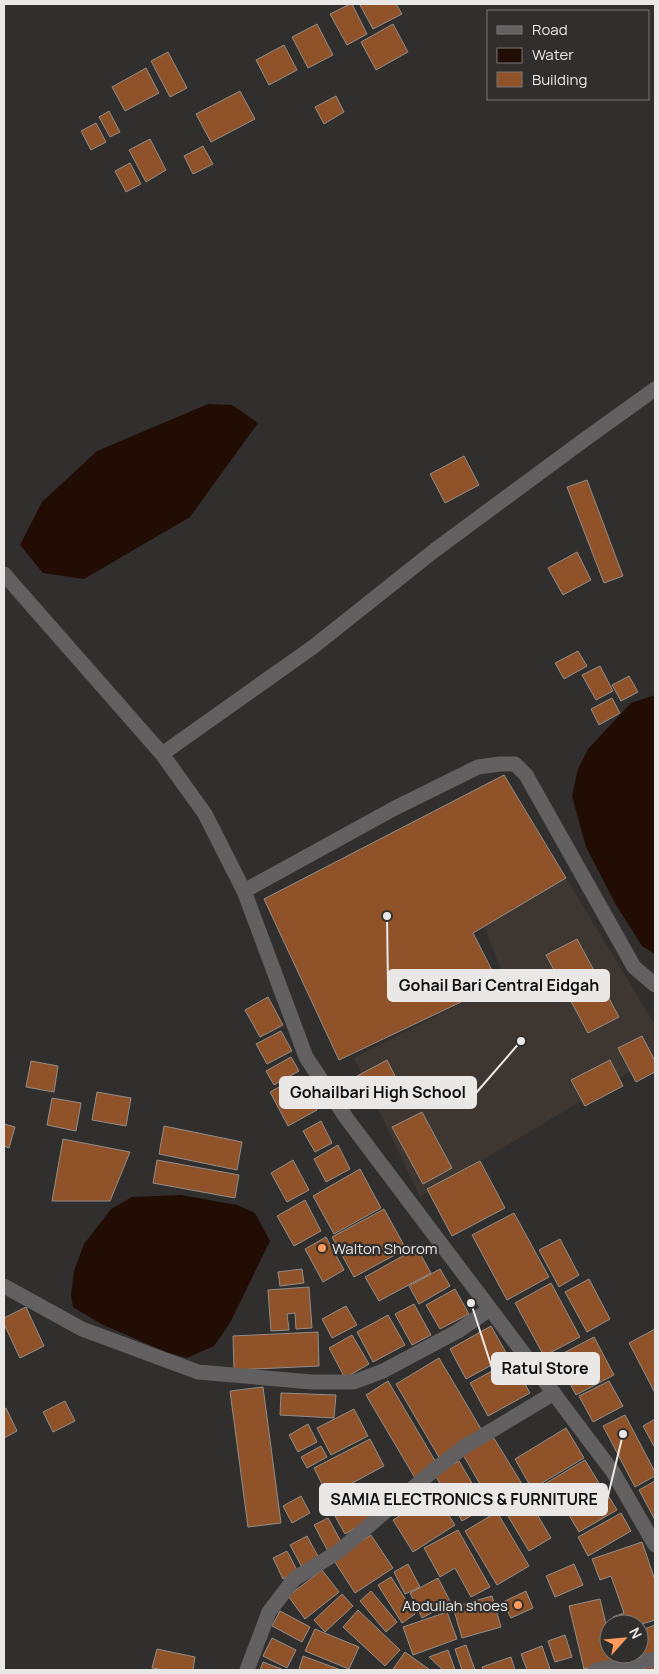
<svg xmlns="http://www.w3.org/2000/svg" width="659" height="1674" font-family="Manrope,sans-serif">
  <rect width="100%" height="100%" fill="#312f2d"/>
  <polygon fill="#3e3631" points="566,878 655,1025 655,1057 420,1197 354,1058 505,981 484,925"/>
  <g fill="#210d03">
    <polygon points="208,404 232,405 258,423 190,517 84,579 43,573 20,545 42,502 97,451"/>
    <polygon points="655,695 655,954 642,946 616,905 586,847 572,796 578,769 588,749 631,703"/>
    <polygon points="181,1195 237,1205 255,1213 270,1241 230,1323 214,1346 187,1358 166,1352 101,1324 73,1307 71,1295 74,1271 84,1244 111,1209 132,1197"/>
  </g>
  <g fill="#905228" stroke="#918e8c">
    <polygon points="350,4 352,4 367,34 347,45 330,14"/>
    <polygon points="363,4 396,4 402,14 373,29 360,5"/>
    <polygon points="317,24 333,55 308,68 292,37"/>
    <polygon points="393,24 408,52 376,70 361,42"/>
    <polygon points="284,45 297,70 269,85 256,60"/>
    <polygon points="168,52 187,88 170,97 151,61"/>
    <polygon points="146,68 159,93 125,111 112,87"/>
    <polygon points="240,91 255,119 211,142 196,114"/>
    <polygon points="336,96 344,112 324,124 315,107"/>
    <polygon points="109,111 120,132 110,137 99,117"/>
    <polygon points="96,123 106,142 91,150 81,131"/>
    <polygon points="150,139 166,170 146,182 129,150"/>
    <polygon points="203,146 213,164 193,174 184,156"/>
    <polygon points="130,163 141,184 126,192 115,171"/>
    <polygon points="464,456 479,485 445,503 430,474"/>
    <polygon points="587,480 623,576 604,583 567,487"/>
    <polygon points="577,552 591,580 563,595 548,568"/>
    <polygon points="578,651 587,666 564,679 555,663"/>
    <polygon points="600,666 613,691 596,700 582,675"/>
    <polygon points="629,676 638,692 621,701 612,685"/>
    <polygon points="612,698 620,713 599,725 591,709"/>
    <polygon points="504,775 566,878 473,933 499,984 339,1060 264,899"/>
    <polygon points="577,939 619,1017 588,1033 546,955"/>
    <polygon points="268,997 283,1025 260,1037 245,1010"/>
    <polygon points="281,1031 292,1051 267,1064 256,1044"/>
    <polygon points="642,1036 655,1061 655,1072 636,1082 618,1048"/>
    <polygon points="291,1057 299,1071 274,1085 266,1071"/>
    <polygon points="387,1060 401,1088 371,1104 357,1076"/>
    <polygon points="610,1060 623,1086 585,1106 571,1080"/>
    <polygon points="31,1061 58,1066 54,1092 26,1087"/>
    <polygon points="299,1076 317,1110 288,1126 270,1092"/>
    <polygon points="97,1092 131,1098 126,1126 92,1120"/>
    <polygon points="52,1098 81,1103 76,1131 47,1125"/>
    <polygon points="422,1112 452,1168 423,1184 392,1127"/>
    <polygon points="321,1121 332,1143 315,1152 303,1131"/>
    <polygon points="4,1124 15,1127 9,1148 4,1146"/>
    <polygon points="164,1126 242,1142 237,1170 159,1154"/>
    <polygon points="63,1139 130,1152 110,1201 52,1201"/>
    <polygon points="338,1145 350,1169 326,1182 314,1159"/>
    <polygon points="157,1160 239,1175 235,1198 153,1183"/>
    <polygon points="293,1160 309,1190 287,1202 271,1173"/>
    <polygon points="480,1161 505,1208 452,1236 427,1189"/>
    <polygon points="360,1169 381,1208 334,1234 313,1196"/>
    <polygon points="305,1200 321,1231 294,1246 277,1216"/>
    <polygon points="384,1209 406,1249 354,1277 332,1237"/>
    <polygon points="514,1213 549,1277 507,1300 472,1235"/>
    <polygon points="326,1237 344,1270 323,1282 305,1249"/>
    <polygon points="560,1239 579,1275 559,1287 539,1250"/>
    <polygon points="417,1248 431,1273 379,1301 365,1277"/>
    <polygon points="302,1269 304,1283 280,1286 278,1272"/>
    <polygon points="440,1269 450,1286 419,1304 409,1286"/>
    <polygon points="589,1279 610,1319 587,1332 565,1292"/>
    <polygon points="551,1283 580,1337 544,1356 515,1303"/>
    <polygon points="309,1287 312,1328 296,1329 295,1313 287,1314 289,1330 271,1331 268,1290"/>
    <polygon points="455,1289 469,1314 440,1329 426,1305"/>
    <polygon points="414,1304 431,1335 412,1345 395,1314"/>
    <polygon points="346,1306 357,1325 332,1338 322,1319"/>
    <polygon points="26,1307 44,1346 20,1358 4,1324 4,1318"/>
    <polygon points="388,1315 405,1345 373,1362 357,1332"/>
    <polygon points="491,1326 508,1356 466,1379 450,1349"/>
    <polygon points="655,1329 655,1393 629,1343"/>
    <polygon points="318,1332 319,1366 234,1370 233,1336"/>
    <polygon points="352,1335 369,1364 345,1378 329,1348"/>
    <polygon points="594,1337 614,1375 576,1395 556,1357"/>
    <polygon points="439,1358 484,1434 440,1459 396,1384"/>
    <polygon points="512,1360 530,1393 488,1416 470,1383"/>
    <polygon points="388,1381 437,1464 415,1478 366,1395"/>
    <polygon points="609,1381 623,1406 593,1422 579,1396"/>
    <polygon points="263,1387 281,1523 248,1527 230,1391"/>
    <polygon points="281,1393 336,1395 334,1418 280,1415"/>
    <polygon points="65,1401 75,1421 53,1432 43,1412"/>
    <polygon points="6,1408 17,1431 4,1438 4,1409"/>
    <polygon points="354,1409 368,1436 331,1455 317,1428"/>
    <polygon points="625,1415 655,1472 655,1476 635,1487 603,1426"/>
    <polygon points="655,1419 655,1448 643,1426"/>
    <polygon points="308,1424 317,1442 298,1452 289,1435"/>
    <polygon points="566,1428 584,1458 532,1489 515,1459"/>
    <polygon points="492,1435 522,1484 491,1503 462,1453"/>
    <polygon points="370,1439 384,1466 328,1496 314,1468"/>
    <polygon points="321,1446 327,1457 307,1468 301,1457"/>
    <polygon points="585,1460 599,1483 551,1512 536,1489"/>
    <polygon points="459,1461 486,1507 462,1521 435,1475"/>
    <polygon points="655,1481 655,1520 639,1490"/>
    <polygon points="602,1485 617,1510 579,1532 564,1507"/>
    <polygon points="358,1492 373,1518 345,1534 330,1507"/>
    <polygon points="435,1494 455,1525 413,1552 393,1520"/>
    <polygon points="525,1494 551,1538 529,1551 503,1508"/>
    <polygon points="301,1496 310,1513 292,1523 283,1506"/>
    <polygon points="497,1512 529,1566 497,1585 465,1531"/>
    <polygon points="621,1513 631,1531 588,1556 578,1537"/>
    <polygon points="328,1518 343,1545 329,1553 314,1525"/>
    <polygon points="458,1530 490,1587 471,1597 455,1568 440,1577 424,1548"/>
    <polygon points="371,1535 393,1568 355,1593 333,1559"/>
    <polygon points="307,1536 320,1560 303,1569 290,1545"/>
    <polygon points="642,1542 655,1580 655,1620 639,1625 639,1624 615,1624 613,1617 624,1613 611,1576 600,1580 592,1559"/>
    <polygon points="287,1551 298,1572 283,1579 273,1558"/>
    <polygon points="408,1564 420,1587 405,1594 394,1572"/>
    <polygon points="574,1564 583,1585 555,1597 546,1576"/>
    <polygon points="322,1570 339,1592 305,1619 288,1596"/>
    <polygon points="391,1577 415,1614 402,1623 378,1585"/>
    <polygon points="438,1578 451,1603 422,1618 410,1593"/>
    <polygon points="371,1591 397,1622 386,1632 360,1601"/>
    <polygon points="526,1591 533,1608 511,1618 503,1602"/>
    <polygon points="342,1594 353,1606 325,1632 314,1620"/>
    <polygon points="492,1596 501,1627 462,1638 453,1607"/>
    <polygon points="600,1599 609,1637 609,1654 613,1654 615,1662 584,1669 569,1606"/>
    <polygon points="358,1610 400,1650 385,1666 343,1627"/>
    <polygon points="280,1611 310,1627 302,1642 272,1626"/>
    <polygon points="447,1612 457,1639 413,1655 403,1627"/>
    <polygon points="655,1625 655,1653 629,1663 626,1654 639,1654 639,1631"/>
    <polygon points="315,1629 359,1647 349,1669 305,1651"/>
    <polygon points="565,1635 572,1657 555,1662 548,1641"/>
    <polygon points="272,1638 296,1650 287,1668 263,1656"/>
    <polygon points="466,1645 475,1670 462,1670 455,1649"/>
    <polygon points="542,1646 550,1669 545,1670 527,1670 521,1654"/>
    <polygon points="157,1649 195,1657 193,1670 164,1670 152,1668"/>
    <polygon points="448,1650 455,1670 443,1670 429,1657"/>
    <polygon points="405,1652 430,1670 394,1670 393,1669"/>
    <polygon points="303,1656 341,1670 301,1670 299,1669"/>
    <polygon points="511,1657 515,1670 483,1670 482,1667"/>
    <polygon points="263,1662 284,1670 260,1670"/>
    <polygon points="655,1666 655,1670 634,1670"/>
  </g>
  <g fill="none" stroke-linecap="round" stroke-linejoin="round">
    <g stroke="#626060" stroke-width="15">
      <polyline points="4,574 162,754 205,814 244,891 306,1057 347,1119 613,1472 655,1545"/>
      <polyline points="162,754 313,647 435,550 584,440 655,389"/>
      <polyline points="244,891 395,808 478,767 500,764 515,764 526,775 634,967 655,985"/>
      <polyline points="4,1286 82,1329 198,1372 312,1382 354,1382 383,1371 458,1331 490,1309"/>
      <polyline points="247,1670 269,1612 294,1579 338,1552 434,1470 464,1447 554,1393"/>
      <polyline points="596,1670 655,1659"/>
    </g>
  </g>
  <g fill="#ff9b5a" stroke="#312f2d" stroke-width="2">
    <circle cx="322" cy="1248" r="5"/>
    <circle cx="518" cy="1605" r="5"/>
  </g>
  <g text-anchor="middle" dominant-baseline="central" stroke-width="4.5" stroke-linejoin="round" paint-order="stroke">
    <g font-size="15" fill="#eae8e7" stroke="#312f2d" text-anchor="start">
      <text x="332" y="1248">Walton Shorom</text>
      <text x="508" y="1605" text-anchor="end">Abdullah shoes</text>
    </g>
  </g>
  <path fill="none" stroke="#eae8e7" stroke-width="2" d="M387 916L388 985M521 1041L476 1093M471 1303L492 1368M623 1434L607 1500"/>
  <g fill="#eae8e7" stroke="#312f2d" stroke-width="2">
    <circle cx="387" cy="916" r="5"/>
    <circle cx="521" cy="1041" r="5"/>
    <circle cx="471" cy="1303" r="5"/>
    <circle cx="623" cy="1434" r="5"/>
  </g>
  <g fill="#eae8e7" stroke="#eae8e7" stroke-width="2">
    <rect x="388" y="970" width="221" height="31" rx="5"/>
    <rect x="280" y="1077" width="196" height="31" rx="5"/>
    <rect x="492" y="1353" width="107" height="31" rx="5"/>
    <rect x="320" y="1484" width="287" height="31" rx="5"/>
  </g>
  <g font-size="16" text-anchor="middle" font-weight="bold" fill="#111">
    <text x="499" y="991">Gohail Bari Central Eidgah</text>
    <text x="378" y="1098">Gohailbari High School</text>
    <text x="545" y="1374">Ratul Store</text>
    <text x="464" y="1505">SAMIA ELECTRONICS &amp; FURNITURE</text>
  </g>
  <rect width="659" height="1674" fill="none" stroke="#eae8e7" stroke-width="10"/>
  <rect x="487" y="10" width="162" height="90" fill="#312f2d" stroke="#7b7977"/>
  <rect x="497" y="26" width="25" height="8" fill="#626060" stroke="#7b7977"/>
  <text x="532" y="35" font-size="15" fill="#eae8e7">Road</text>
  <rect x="497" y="48" width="25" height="15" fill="#210d03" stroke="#7b7977"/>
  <text x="532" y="60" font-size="15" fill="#eae8e7">Water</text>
  <rect x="497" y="72" width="25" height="15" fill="#905228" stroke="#7b7977"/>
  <text x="532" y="85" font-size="15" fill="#eae8e7">Building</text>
  <g transform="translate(624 1639) rotate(63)"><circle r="24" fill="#312f2d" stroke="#7b7977"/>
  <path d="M0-4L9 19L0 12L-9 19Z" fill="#ff9b5a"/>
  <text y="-8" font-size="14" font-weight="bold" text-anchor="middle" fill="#eae8e7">N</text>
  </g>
</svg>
